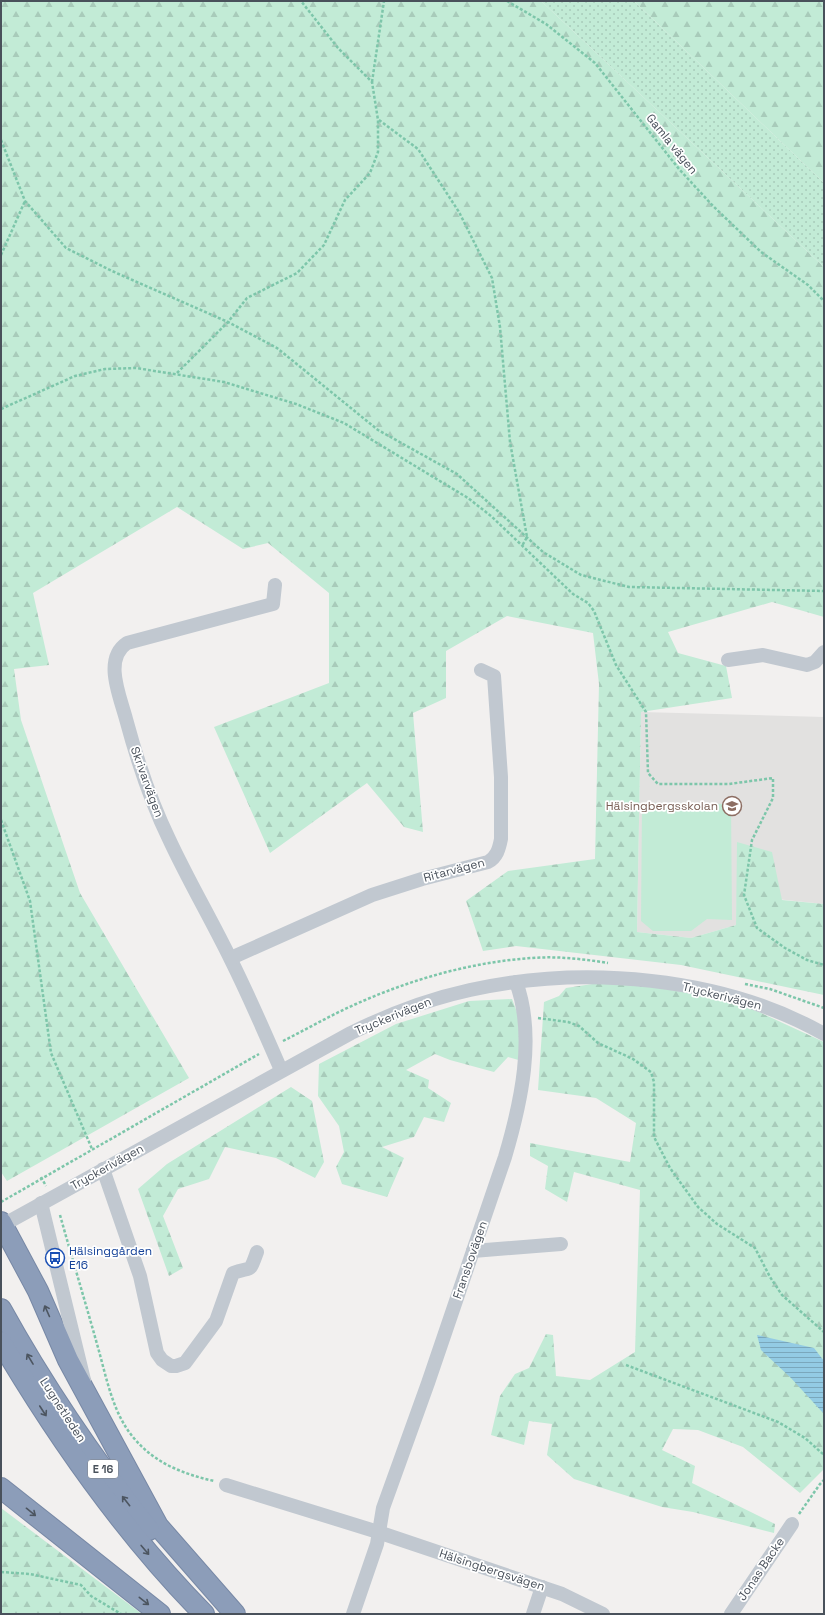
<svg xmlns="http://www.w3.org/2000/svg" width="825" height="1615" font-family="'Space Grotesk',sans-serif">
  <defs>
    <pattern id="grass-dots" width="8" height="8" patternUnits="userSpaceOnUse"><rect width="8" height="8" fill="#c2ebd6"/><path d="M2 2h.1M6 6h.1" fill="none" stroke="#a8cbba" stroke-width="1.8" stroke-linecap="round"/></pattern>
    <pattern id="forest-firs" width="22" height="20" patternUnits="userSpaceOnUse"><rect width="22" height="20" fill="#c2ebd6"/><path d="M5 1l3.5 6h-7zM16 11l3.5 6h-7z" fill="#a8cbba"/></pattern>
    <pattern id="water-rules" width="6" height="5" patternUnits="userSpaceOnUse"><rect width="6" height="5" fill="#93cbe4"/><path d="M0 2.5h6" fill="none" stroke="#7aa7bc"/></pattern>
  </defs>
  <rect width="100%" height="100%" fill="#f2f0ef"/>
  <polygon fill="#e2e1e0" points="641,712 824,717 824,904 737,895 736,925 691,938 637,932"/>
  <polygon fill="url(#grass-dots)" points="541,1 634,1 824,183 824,267"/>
  <g fill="url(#forest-firs)">
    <polygon points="1,1 541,1 824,267 824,617 772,602 668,632 678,653 726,666 732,698 641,712 637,932 691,938 736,925 737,842 772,852 782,900 824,904 824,995 681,965 516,946 483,951 466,901 508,871 595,859 599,684 593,633 507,616 446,651 446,698 413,713 423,832 404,827 367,783 270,853 214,727 329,683 329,593 268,543 243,549 177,507 33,593 49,665 14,669 21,720 80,893 189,1078 7,1181 1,1172"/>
    <polygon points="634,1 824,1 824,183"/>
    <polygon points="612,981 678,991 748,1007 824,1042 824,1469 800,1493 743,1447 698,1430 673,1429 662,1450 695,1466 692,1483 775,1524 774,1533 693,1512 662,1507 574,1479 547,1455 552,1424 529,1421 524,1445 491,1435 500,1396 515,1374 529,1368 546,1334 553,1335 556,1376 590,1380 635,1352 640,1190 574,1172 567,1202 545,1189 548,1166 530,1156 530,1143 630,1162 636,1123 596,1098 538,1090 544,1002 559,996 566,988"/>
    <polygon points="512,999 520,1020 522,1061 508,1057 494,1072 450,1060 435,1054 406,1070 429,1080 428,1088 451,1103 444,1122 424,1117 414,1137 382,1147 404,1158 387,1197 342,1184 336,1167 344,1152 339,1126 318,1096 319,1064 396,1024 469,1001"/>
    <polygon points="291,1087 312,1101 324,1162 315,1178 276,1158 225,1147 209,1179 178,1189 163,1216 183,1268 169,1276 138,1189 167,1164"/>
    <polygon points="1,1508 142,1614 3,1614 1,1612"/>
  </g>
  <polygon fill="#c2ebd6" points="642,803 731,804 732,920 707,919 691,931 653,931 641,921"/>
  <polygon fill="url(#water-rules)" points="757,1335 814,1348 824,1361 824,1414 791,1378 761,1350"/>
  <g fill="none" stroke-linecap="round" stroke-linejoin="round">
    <defs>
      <g id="highway">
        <polyline points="1,1222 38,1291 68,1360 158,1526 235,1614"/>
        <path d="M1 1309C44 1387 94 1460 149 1530"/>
        <path d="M1 1342C59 1440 124 1533 204 1614"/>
        <polyline points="1,1488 160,1614"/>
      </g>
    </defs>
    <use href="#highway" stroke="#7788a5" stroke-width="22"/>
    <g stroke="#7dc6aa" stroke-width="2.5" stroke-dasharray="3 2" stroke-linecap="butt">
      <polyline points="507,1 546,24 595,63 679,169 713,206 761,252 808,285 824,301"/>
      <polyline points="372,82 384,1"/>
      <polyline points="379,120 418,149 459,212 492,278 500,327 510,442 527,537 522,546"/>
      <polyline points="1,140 25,201 66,248 112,271 228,322 277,348 378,430 457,474 543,552 581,575 629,587 824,591"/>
      <polyline points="1,255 25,201"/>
      <polyline points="177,373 228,322 247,298 297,273 324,245 345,200 370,173 378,152 378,120 372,82 338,48 301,1"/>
      <polyline points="1,409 75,376 105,369 136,368 224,382 296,404 344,423 468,498 491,516 573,594 588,603 594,611 616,665 646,712 648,773 658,784 729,784 773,778 773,798 752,840 744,895 757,928 785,948 807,960 824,965"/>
      <polyline points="1,820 30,901 51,1053 92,1149"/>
      <polyline points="745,984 770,989 824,1008"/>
      <polyline points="538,1018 568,1022 579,1026 598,1043 633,1059 651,1072 654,1082 654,1137 670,1168 698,1207 717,1224 755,1248 770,1277 782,1295 824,1332"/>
      <path d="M283 1041C307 1029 331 1015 356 1004 412 979 472 962 532 958 558 956 583 959 608 963"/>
      <polyline points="41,1177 46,1186"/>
      <polyline points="1,1202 259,1054"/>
      <path d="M60 1215C72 1258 85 1301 97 1344 106 1375 112 1412 133 1437 154 1463 183 1474 214 1481"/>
      <polyline points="626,1365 778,1422 805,1438 824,1455"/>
      <polyline points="799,1514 820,1484 824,1480"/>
      <polyline points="1,1572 30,1574 81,1585 91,1596 121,1614"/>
    </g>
    <g stroke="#c1c8d0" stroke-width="14">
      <path d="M275 585 273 604 127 643C103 659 120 696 126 719 137 760 150 800 169 839 188 880 211 919 231 960 249 996 265 1033 281 1070"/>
      <polyline points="728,660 763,655 807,665 815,662 824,652"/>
      <path d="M231 958 372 895 422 879 488 862C497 857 499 849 501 839V777L494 676 481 670"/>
      <path d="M103 1169 140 1276 157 1353 162 1360 171 1366H176L185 1363 216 1321 233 1273C253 1266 249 1274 257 1252"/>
      <polyline points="41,1203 84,1380"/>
      <path d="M1 1226 351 1033C389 1014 429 999 470 990 583 965 722 976 824 1034"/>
      <polyline points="473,1251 561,1244"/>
      <polyline points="226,1485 378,1532 562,1594 603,1614"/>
      <path d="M353 1614 377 1544 383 1508 428 1383 505 1157C521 1103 536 1036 516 982"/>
      <polyline points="533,1614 542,1587"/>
      <polyline points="731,1614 792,1524"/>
    </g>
    <use href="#highway" stroke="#8c9db9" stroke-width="20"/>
  </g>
  <defs><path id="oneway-shaft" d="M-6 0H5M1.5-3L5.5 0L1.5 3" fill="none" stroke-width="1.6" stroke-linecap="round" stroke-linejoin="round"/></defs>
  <g stroke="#4c5560">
    <use href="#oneway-shaft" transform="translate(47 1311) rotate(-114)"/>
    <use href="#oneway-shaft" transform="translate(30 1359) rotate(-121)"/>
    <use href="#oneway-shaft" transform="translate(43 1411) rotate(57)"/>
    <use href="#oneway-shaft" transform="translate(126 1501) rotate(-128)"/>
    <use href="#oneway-shaft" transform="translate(31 1512) rotate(39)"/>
    <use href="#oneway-shaft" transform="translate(145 1550) rotate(50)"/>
    <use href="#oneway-shaft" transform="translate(144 1601) rotate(38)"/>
  </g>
  <defs>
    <symbol id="school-ring" viewBox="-11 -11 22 22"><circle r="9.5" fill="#fff" stroke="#8d6e63" stroke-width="1.5"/><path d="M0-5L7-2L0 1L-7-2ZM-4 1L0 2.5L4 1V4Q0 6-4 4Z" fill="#8d6e63"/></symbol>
    <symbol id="bus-ring" viewBox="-11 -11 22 22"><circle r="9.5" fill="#fff" stroke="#1a4fb4" stroke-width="1.5"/><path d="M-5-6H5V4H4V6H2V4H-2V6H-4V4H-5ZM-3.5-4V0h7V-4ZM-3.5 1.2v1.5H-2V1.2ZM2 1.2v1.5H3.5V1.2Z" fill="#1a4fb4"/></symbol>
  </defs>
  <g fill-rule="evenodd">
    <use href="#school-ring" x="721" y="795" width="22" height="22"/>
    <use href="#bus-ring" x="44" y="1247" width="22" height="22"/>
  </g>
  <g text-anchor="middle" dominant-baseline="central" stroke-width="3.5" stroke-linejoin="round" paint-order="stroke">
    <rect fill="#fff" stroke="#80858c" stroke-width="1" x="88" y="1460" width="30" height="18" rx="3"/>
    <g font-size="11" font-weight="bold" fill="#49515b">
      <text x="103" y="1469">E 16</text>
    </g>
    <g font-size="12" fill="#49515b" stroke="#fff">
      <text transform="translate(672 144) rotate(51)">Gamla vägen</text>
      <text transform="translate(147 782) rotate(70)">Skrivarvägen</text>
      <text transform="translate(454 870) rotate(-15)">Ritarvägen</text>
      <text transform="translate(722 996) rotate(14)">Tryckerivägen</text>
      <text transform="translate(393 1016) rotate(-22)">Tryckerivägen</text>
      <text transform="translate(107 1167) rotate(-29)">Tryckerivägen</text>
      <text transform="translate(470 1260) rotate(-71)">Fransbovägen</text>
      <text transform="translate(63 1410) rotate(57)">Lugnetleden</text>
      <text transform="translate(761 1569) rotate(-56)">Jonas Backe</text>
      <text transform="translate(492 1570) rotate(18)">Hälsingbergsvägen</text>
    </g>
    <g font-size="12" fill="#785e54" stroke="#fff" text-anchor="end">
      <text x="718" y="806">Hälsingbergsskolan</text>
    </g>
    <g font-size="12" fill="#164399" stroke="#fff" text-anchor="start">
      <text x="69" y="1251">Hälsinggården<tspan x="69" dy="14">E16</tspan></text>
    </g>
  </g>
  <rect width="825" height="1615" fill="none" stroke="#49515b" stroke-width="4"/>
</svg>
